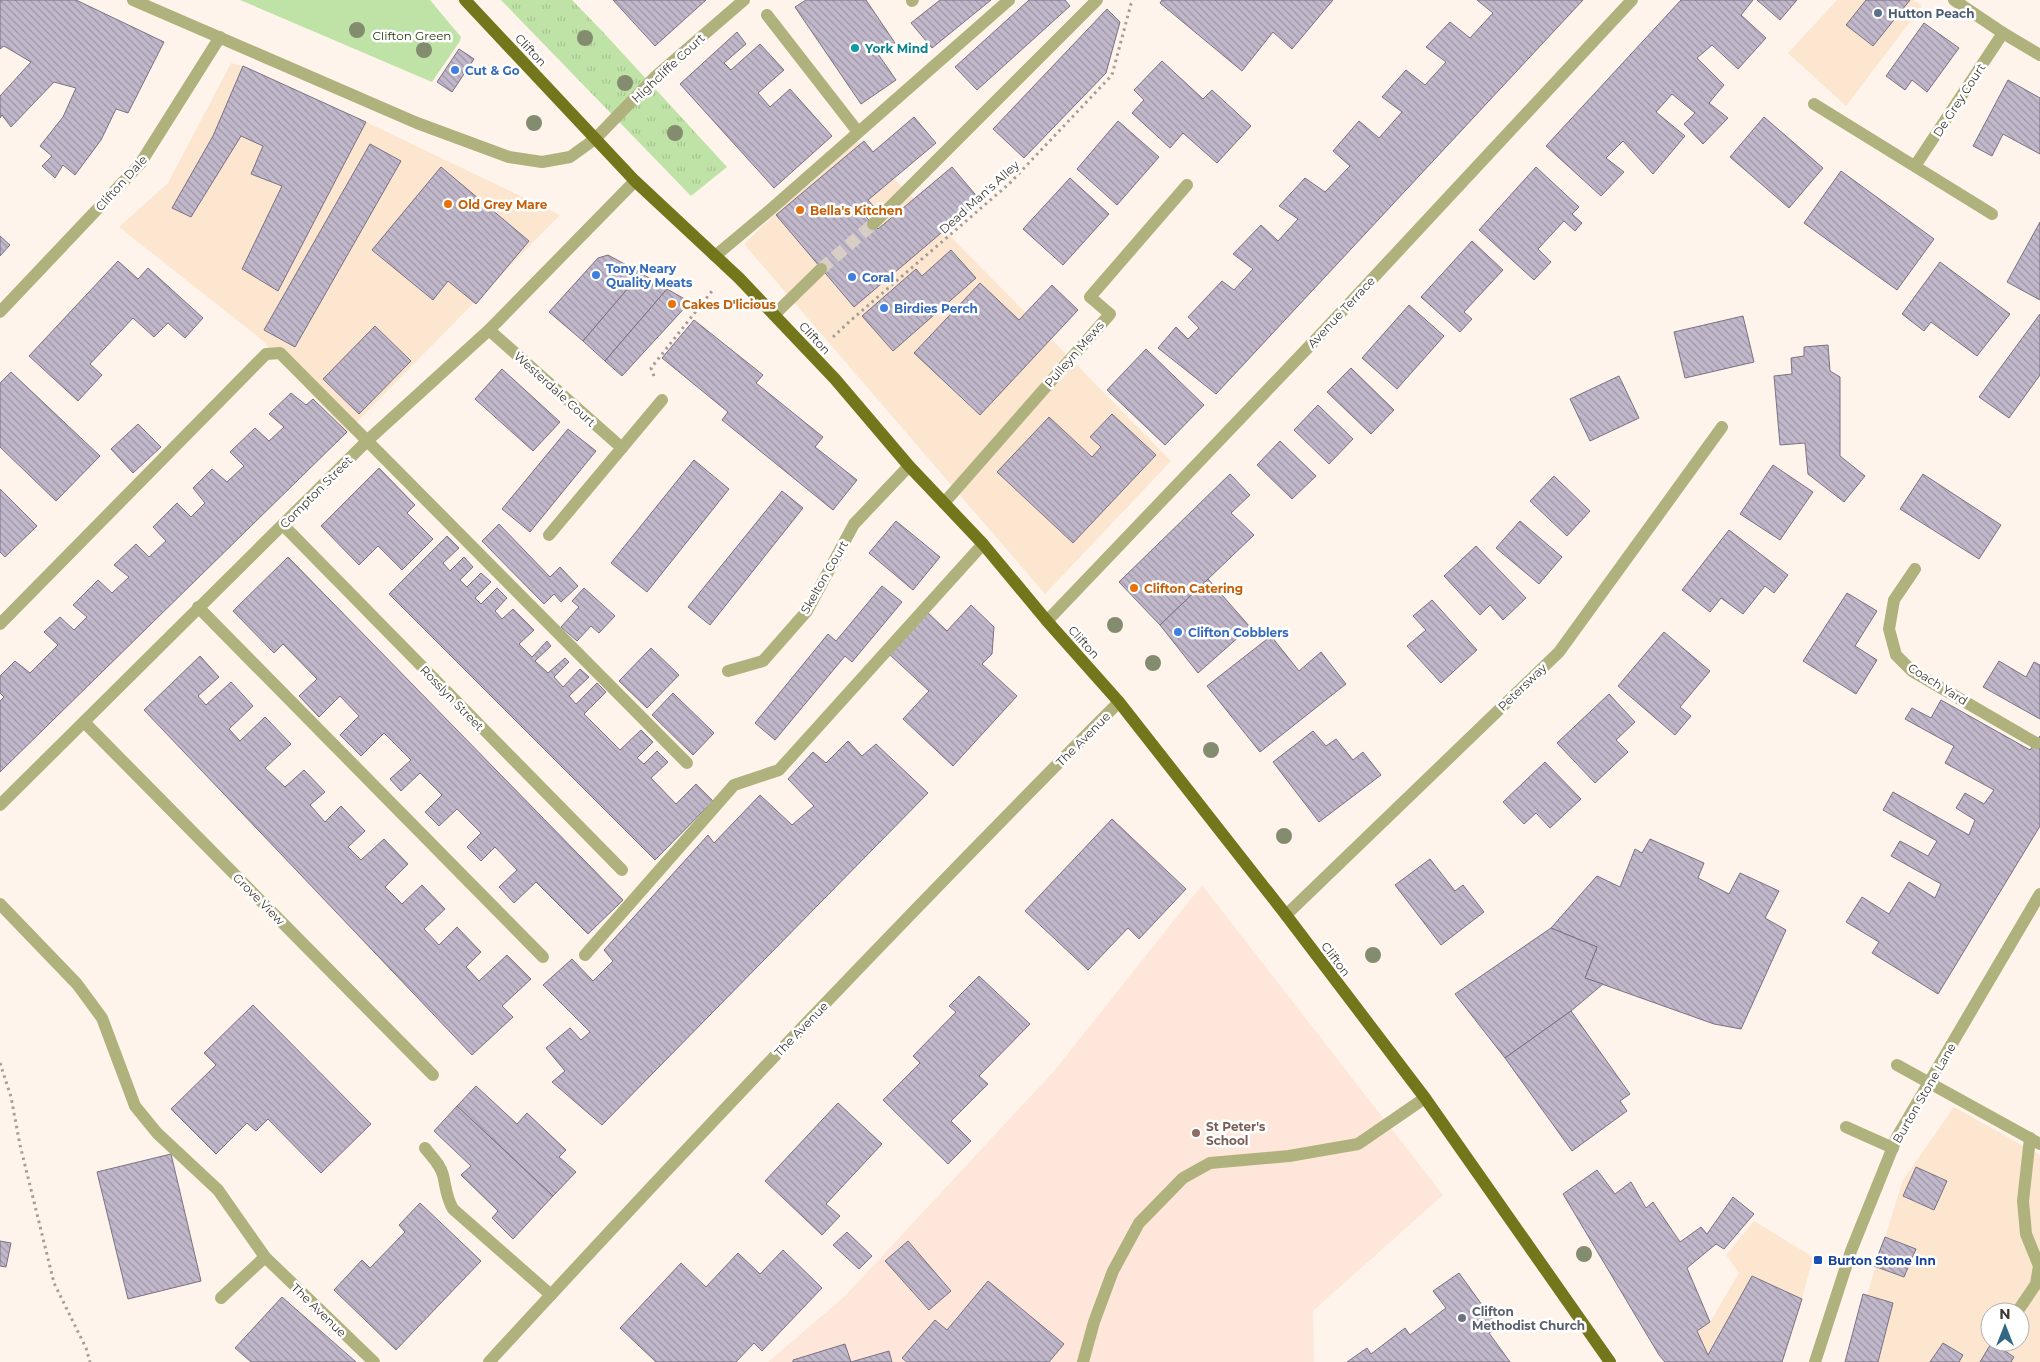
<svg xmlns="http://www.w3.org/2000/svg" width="2040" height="1362" font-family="Montserrat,sans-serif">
  <defs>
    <pattern id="grass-tufts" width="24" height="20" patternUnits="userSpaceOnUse" patternTransform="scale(1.25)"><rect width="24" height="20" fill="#bfe3a7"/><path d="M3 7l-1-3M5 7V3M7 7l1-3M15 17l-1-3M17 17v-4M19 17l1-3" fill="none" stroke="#a5c490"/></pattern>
    <pattern id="building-back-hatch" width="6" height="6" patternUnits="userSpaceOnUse" patternTransform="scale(1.25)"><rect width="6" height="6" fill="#c1b8cb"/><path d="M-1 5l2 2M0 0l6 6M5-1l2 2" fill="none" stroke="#9e97a5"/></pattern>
  </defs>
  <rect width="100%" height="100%" fill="#fef4eb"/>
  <g fill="#fce6d0" fill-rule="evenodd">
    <polygon points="1837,0 1913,0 1922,6 1846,106 1788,53"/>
    <polygon points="231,63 243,66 366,122 560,215 347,432 262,340 119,227 168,183"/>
    <polygon points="854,138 1171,461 1045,594 744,244"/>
    <path d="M1954 1107 2040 1155V1362H1846L1903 1180ZM1990 1312H2020V1342H1990Z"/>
    <polygon points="1754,1221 1813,1257 1802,1299 1782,1362 1708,1355 1697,1331 1710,1322 1739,1273 1726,1255"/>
  </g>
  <polygon fill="#fee7da" points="1202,885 1443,1195 1313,1311 1314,1362 768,1362 845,1296 1054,1071"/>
  <polygon fill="url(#grass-tufts)" points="501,0 572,0 603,32 727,167 691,196"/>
  <polygon fill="#bfe3a7" points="240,0 430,0 461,37 460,41 432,82"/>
  <g fill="url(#building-back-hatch)" stroke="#7a7283">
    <polygon points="0,0 76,0 164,42 128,113 116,109 101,140 75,175 63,165 55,178 42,166 52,156 40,146 63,117 76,88 54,82 11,127 2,115 0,118 0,96 31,62 4,46 0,49"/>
    <polygon points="613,0 706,0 655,46"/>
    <polygon points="806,0 866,0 895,43 878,54 896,80 861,104 795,7"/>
    <polygon points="940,0 991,0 932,48 911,23"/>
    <polygon points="1029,0 1065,0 1070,6 977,90 955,67"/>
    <polygon points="1162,0 1333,0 1292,49 1273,32 1242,71 1160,3"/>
    <polygon points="1477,0 1583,0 1216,394 1158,348 1176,327 1188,339 1199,328 1188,317 1222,281 1234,290 1253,269 1233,254 1261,225 1278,241 1298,219 1279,206 1305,178 1325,192 1350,166 1333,151 1359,121 1379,138 1402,112 1382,97 1406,70 1425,85 1446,62 1426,47 1450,22 1470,38 1493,13"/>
    <polygon points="1681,0 1753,0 1741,15 1766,38 1738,69 1712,45 1697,58 1724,85 1709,103 1728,118 1703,144 1684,124 1695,113 1672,94 1656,112 1685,136 1653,174 1623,141 1606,158 1624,172 1601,196 1546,146"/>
    <polygon points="1757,0 1797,0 1780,20"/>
    <polygon points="1866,0 1910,0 1873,46 1846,25"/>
    <polygon points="1107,9 1120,22 1106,73 1024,158 993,129"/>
    <polygon points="1924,23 1959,48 1927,92 1912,80 1905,90 1886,76"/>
    <polygon points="737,32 746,44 724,63 731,70 760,44 784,70 758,93 770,107 790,89 832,136 774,188 680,84"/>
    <polygon points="459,49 474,59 452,92 437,82"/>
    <polygon points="1162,61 1203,99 1212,90 1251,126 1217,163 1183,133 1170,148 1132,113 1144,100 1134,90"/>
    <polygon points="243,66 366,122 278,291 242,269 282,186 251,174 263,146 241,136 191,217 172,208 213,136"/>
    <polygon points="2008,80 2040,98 2040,154 2003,134 1992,156 1973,146"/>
    <polygon points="914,117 936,143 868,200 874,207 864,215 878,229 952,167 980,200 854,307 776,215 864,141 873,152"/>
    <polygon points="1764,117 1823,168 1789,208 1730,157"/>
    <polygon points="1118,121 1159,157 1117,205 1077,169"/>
    <polygon points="370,144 401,161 295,347 264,330"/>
    <polygon points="441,167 529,241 476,304 448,281 433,300 372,250"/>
    <polygon points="1536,167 1579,207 1572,214 1582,223 1575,231 1564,221 1538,249 1551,262 1534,280 1479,230"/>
    <polygon points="1841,171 1934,239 1897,290 1804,223"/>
    <polygon points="1070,178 1109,214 1063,265 1023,229"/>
    <polygon points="2040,222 2040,300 2007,282"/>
    <polygon points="0,236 10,245 0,256"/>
    <polygon points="1472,241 1503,270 1464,312 1472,319 1460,332 1421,297"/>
    <polygon points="951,250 976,278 893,351 862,316 916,269 922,276"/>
    <polygon points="608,255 641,273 583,341 549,312 598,258"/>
    <polygon points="118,261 138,279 148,268 203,318 185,338 168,323 154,337 133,318 90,364 102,375 78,401 29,356"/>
    <polygon points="1940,262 2010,314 1977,356 1931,322 1924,331 1902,314"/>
    <polygon points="641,273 667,289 605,361 583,341"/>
    <polygon points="980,283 1019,320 1052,285 1078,310 980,415 914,353"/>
    <polygon points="667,289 690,302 622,376 605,361"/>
    <polygon points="1409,305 1444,336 1397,389 1362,358"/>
    <polygon points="2040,314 2040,375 2009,418 1979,397"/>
    <polygon points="1743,316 1754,362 1685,378 1674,332"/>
    <polygon points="694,320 763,375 756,383 823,437 815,447 857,480 833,510 722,420 728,412 662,358"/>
    <polygon points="375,326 411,361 359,414 323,379"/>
    <polygon points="1828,345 1830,371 1840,377 1840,456 1865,476 1844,502 1808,474 1805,443 1780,445 1774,376 1792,374 1791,358 1804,356 1804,347"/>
    <polygon points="1146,349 1204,405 1165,445 1107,390"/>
    <polygon points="1351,368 1394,410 1371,434 1327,392"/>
    <polygon points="502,369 560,422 533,451 475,399"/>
    <polygon points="11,372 100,456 56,501 0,447 0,383"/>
    <polygon points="1619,376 1639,418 1590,441 1570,399"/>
    <polygon points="291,393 306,405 313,399 347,432 0,772 0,701 4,697 0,693 0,676 15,661 30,673 58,645 44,632 60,617 74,630 87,617 73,605 98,580 112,593 129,577 114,565 136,544 149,557 166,541 153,527 177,503 191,517 205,503 193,488 212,469 227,482 244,466 230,452 255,428 269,441 284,427 269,414"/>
    <polygon points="1318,405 1353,439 1329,464 1294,430"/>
    <polygon points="1112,414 1156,455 1073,543 997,472 1049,417 1092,457 1101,447 1090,437"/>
    <polygon points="138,424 161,447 133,473 111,449"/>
    <polygon points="568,429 596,451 530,532 502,509"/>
    <polygon points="1280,441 1316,476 1292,499 1257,465"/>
    <polygon points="694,460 729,489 647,592 611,563"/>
    <polygon points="1773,465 1813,492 1780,540 1740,514"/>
    <polygon points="379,468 415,505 407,513 433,539 402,570 378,546 359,565 321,526"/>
    <polygon points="1230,474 1250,495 1231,513 1254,535 1160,625 1119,582"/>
    <polygon points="1923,474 2001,525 1979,559 1900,509"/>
    <polygon points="1554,476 1590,511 1567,536 1530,501"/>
    <polygon points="0,489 37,526 5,557 0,552"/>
    <polygon points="782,491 803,508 710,625 688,607"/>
    <polygon points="896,521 940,557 913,590 869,553"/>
    <polygon points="1520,521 1562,557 1539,584 1496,548"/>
    <polygon points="499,524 550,577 560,567 578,586 561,602 554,594 544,604 482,541"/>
    <polygon points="1729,530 1788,575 1774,593 1765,586 1743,614 1721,598 1710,612 1682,590"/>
    <polygon points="447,536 459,548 443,563 450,571 464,557 473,567 460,580 467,587 481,573 491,582 475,598 481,604 497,588 507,598 495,611 502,619 513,609 534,630 519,644 532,657 547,641 551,646 535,661 548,673 565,658 569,662 554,677 563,687 580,669 589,677 569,696 576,704 597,683 606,692 584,714 620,750 641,730 653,742 637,758 644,764 657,751 668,762 651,778 676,804 696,784 713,801 655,860 389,594"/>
    <polygon points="1476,546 1526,598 1503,620 1490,605 1480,615 1444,576"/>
    <polygon points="288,557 623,900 588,934 536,882 514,903 499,887 517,870 495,847 481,861 467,847 481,833 457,809 439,826 425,812 442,795 420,773 401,791 390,779 411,760 384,733 361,756 340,735 359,716 340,696 319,717 299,696 317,679 283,644 274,653 233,611"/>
    <polygon points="1208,579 1250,627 1198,673 1160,625"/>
    <polygon points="882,586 902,602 852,662 845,656 775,740 755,723 828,634 836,641"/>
    <polygon points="584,588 615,616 599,633 591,626 577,641 561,627 579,607 572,601"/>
    <polygon points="1847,593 1877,611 1855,646 1877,660 1856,694 1803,661"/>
    <polygon points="1432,600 1477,650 1441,683 1407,646 1426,630 1413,616"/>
    <polygon points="971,605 994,627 992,654 982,664 1017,696 953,766 903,719 929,691 888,653 926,611 947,631"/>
    <polygon points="1664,632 1710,671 1680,707 1691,716 1675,735 1618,686"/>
    <polygon points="1271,636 1299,671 1321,652 1346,684 1260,752 1207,686"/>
    <polygon points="651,648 679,675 647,708 619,681"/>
    <polygon points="200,656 219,677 198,696 206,705 231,682 253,706 229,729 240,741 265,717 291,744 265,768 285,787 304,770 325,792 310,805 325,822 341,806 365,831 348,847 361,860 384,839 408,864 385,887 402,904 422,885 445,909 424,929 439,945 457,927 481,952 466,967 479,981 507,955 531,979 502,1006 513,1017 472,1055 144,710"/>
    <polygon points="1999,661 2026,677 2034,662 2040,665 2040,719 1983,687"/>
    <polygon points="673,693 714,733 693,755 652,715"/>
    <polygon points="1609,694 1635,722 1616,740 1628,752 1595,783 1557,743"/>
    <polygon points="1941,700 2030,750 2040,736 2040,826 1938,994 1872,953 1879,942 1846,922 1862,897 1889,914 1909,882 1935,898 1941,884 1891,856 1900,841 1928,856 1937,841 1883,810 1893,792 1969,835 1975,820 1956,808 1965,793 1984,804 1994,790 1945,763 1954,746 1905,719 1912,708 1931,718"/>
    <polygon points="1313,731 1326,746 1336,739 1353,760 1363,752 1381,775 1319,822 1273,762"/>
    <polygon points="848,741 862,756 876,744 928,793 602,1125 552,1082 565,1071 546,1048 570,1028 581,1040 590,1032 543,985 572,959 593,981 613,961 604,950 708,835 714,843 760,795 792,825 814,806 788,779 813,752 826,763"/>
    <polygon points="1545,762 1581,799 1550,828 1536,813 1524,824 1503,802"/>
    <polygon points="1112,819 1186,889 1139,939 1128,928 1088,970 1025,911"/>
    <polygon points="1650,839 1704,863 1698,878 1729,894 1740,873 1779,891 1765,918 1786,930 1741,1029 1714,1024 1585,978 1597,947 1551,928 1597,876 1620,887 1635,849 1642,853"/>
    <polygon points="1430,859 1455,891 1463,885 1484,912 1441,945 1395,885"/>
    <polygon points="1551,928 1597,947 1585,978 1603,984 1571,1011 1505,1058 1455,994"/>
    <polygon points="979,976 1030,1024 979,1076 988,1084 951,1121 971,1141 948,1164 883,1100 920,1063 913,1056 956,1012 949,1006"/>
    <polygon points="253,1005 371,1124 321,1173 268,1119 256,1131 247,1123 216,1154 171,1109 216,1065 204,1053"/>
    <polygon points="1571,1011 1630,1094 1620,1101 1627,1111 1572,1151 1505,1058"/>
    <polygon points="476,1086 517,1124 527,1113 566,1150 559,1157 576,1172 553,1196 457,1106"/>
    <polygon points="838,1103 882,1144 826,1204 840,1216 822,1235 765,1181"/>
    <polygon points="457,1106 553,1196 513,1239 492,1218 498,1211 461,1175 471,1166 434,1131"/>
    <polygon points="171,1154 201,1281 128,1299 97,1172"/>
    <polygon points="1916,1167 1947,1181 1934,1210 1903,1196"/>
    <polygon points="1597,1170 1615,1194 1631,1182 1646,1208 1653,1202 1680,1242 1701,1227 1707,1234 1733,1197 1754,1214 1724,1249 1716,1244 1687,1268 1710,1322 1697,1331 1708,1355 1752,1276 1802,1299 1782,1362 1665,1362 1659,1355 1563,1194"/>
    <polygon points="420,1203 481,1261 396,1350 334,1290 362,1260 370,1268 405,1232 399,1225"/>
    <polygon points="847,1232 872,1256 859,1269 833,1245"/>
    <polygon points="1885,1237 1916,1249 1904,1277 1874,1266"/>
    <polygon points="0,1241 11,1243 6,1267 0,1266"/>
    <polygon points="908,1241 951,1291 929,1310 885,1261"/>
    <polygon points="783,1250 822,1288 762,1351 754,1343 736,1362 656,1362 620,1328 681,1263 706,1287 738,1253 760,1274"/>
    <polygon points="1459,1273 1498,1327 1489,1333 1510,1362 1347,1362 1367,1348 1371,1354 1405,1328 1410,1335 1446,1308 1433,1291"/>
    <polygon points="988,1281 1064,1344 1049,1362 907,1362 902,1358 935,1320 947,1330"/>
    <polygon points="1863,1294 1893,1303 1878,1362 1845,1362"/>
    <polygon points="282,1297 356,1362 251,1362 235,1348"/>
    <polygon points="1992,1342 2014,1357 2011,1362 1980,1362"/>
    <polygon points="1943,1343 1963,1355 1959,1362 1930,1362"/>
    <polygon points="845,1344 851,1362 889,1351 892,1362 793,1362 793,1360"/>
  </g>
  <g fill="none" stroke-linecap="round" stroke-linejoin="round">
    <polyline stroke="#d8cec6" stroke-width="12" stroke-dasharray="12 6" stroke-linecap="butt" points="821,269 873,224"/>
    <g stroke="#a59d96" stroke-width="3" stroke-dasharray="2.5 4" stroke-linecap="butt">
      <polyline points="833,337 850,321 1009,184 1112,75 1131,4 1134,0"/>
      <polyline points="654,376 651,368 712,291"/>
      <polyline points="0,1063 11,1097 20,1145 54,1283 86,1348 90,1362"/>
    </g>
    <g stroke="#afb27c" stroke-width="12">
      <polyline points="133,0 417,123 509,157 542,162 570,157 595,139 656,76 744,0"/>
      <polyline points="1954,0 2003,33 2040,55"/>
      <polyline points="912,1 913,0"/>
      <polyline points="767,15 858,132"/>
      <polyline points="1814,104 1992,214"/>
      <polyline points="1915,166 2003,33"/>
      <polyline points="873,224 1097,0"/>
      <polyline points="715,256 770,210 1009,0"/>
      <polyline points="0,312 140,164 220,37"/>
      <polyline points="774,315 821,269"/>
      <polyline points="489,330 622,448"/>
      <polyline points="944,503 1110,314 1090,297 1187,185"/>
      <polyline points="283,525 622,870"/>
      <polyline points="549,535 662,400"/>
      <polyline points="1915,569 1894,600 1889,629 1896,655 1912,671 2036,743"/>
      <polyline points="198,607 543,957"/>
      <polyline points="1047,621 1320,335 1632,0"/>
      <polyline points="0,624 266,354 280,353 687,763"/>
      <polyline points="728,671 763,661 807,611 854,524 909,466"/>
      <polyline points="84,722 433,1075"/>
      <polyline points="0,805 368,440 489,330 635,181"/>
      <polyline points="0,904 77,984 102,1018 135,1106 157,1133 218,1190 265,1257 374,1362"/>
      <polyline points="1286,915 1559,652 1722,427"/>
      <polyline points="585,955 734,785 779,770 983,544"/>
      <polyline points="1897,1065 2040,1144"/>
      <polyline points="1846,1127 1893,1148"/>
      <path d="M425 1148C432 1157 440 1164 443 1175 446 1187 446 1197 453 1209L551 1295"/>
      <polyline points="221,1298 265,1257"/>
      <polyline points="2017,1312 2036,1284 2039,1266 2026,1234 2023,1201 2030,1138"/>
      <path d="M489 1362C695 1138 904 918 1119 702"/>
      <polyline points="1083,1362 1094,1322 1113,1271 1139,1223 1183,1178 1210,1163 1289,1156 1358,1144 1425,1098"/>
      <polyline points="1815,1362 1851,1251 1897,1137 2040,894"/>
    </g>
    <polyline stroke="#74761b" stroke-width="12" points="465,0 635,181 739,278 835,379 909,466 983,544 1047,621 1119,702 1286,915 1425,1098 1610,1362"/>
  </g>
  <g fill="#838c6e">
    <circle cx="357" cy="30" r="8"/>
    <circle cx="585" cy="38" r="8"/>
    <circle cx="424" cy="50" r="8"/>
    <circle cx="625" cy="83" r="8"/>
    <circle cx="534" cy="123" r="8"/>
    <circle cx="675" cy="133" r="8"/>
    <circle cx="1115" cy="625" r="8"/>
    <circle cx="1153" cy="663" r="8"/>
    <circle cx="1211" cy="750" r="8"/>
    <circle cx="1284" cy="836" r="8"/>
    <circle cx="1373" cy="955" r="8"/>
    <circle cx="1584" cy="1254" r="8"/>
  </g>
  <circle fill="#5c6f8a" stroke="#fff" stroke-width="2" cx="1878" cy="13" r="5"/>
  <circle fill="#0f9aa8" stroke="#fff" stroke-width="2" cx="855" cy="48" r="5"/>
  <g fill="#3f7fe0" stroke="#fff" stroke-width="2">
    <circle cx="455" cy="70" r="5"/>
    <circle cx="596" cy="275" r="5"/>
    <circle cx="852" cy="277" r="5"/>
    <circle cx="884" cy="308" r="5"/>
    <circle cx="1178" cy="632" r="5"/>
  </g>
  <g fill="#e8710a" stroke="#fff" stroke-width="2">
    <circle cx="448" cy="204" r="5"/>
    <circle cx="800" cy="210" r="5"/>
    <circle cx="672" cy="304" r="5"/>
    <circle cx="1134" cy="588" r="5"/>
  </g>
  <circle fill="#8d6e63" stroke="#fff" stroke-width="2" cx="1196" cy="1133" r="5"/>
  <rect fill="#1a4fb4" stroke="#fff" stroke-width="2" x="1813" y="1255" width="10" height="10" rx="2.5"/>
  <circle fill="#6b7280" stroke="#fff" stroke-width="2" cx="1462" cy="1318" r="5"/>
  <g text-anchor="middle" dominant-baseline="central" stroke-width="5" stroke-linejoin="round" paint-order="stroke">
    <g font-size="12" font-weight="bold" fill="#4e5e75" stroke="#fff" text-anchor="start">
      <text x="1888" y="13">Hutton Peach</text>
    </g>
    <g font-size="12" fill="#1f3707" stroke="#fff">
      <text x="412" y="35">Clifton Green</text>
    </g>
    <g font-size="12" font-weight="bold" fill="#0d838f" stroke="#fff" text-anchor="start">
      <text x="865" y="48">York Mind</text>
    </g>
    <g font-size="12" fill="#3e3832" stroke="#fff">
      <text transform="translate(531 50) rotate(47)">Clifton</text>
      <text transform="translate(668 68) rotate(-43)">Highcliffe Court</text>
      <text transform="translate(1959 100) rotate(-57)">De Grey Court</text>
      <text transform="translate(121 183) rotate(-48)">Clifton Dale</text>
      <text transform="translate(979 197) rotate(-42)">Dead Man's Alley</text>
      <text transform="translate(1341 312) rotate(-47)">Avenue Terrace</text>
      <text transform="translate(815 338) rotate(47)">Clifton</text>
      <text transform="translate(1074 354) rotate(-49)">Pulleyn Mews</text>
      <text transform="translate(555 389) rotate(42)">Westerdale Court</text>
      <text transform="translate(316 492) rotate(-45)">Compton Street</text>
      <text transform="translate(824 577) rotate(-60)">Skelton Court</text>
      <text transform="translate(1084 642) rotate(48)">Clifton</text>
      <text transform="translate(1938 684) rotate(32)">Coach Yard</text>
      <text transform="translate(1522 687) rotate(-44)">Petersway</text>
      <text transform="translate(452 698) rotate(46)">Rosslyn Street</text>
      <text transform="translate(1083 739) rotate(-45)">The Avenue</text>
      <text transform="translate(259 899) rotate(45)">Grove View</text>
      <text transform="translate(1336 959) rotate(53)">Clifton</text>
      <text transform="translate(801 1029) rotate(-46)">The Avenue</text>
      <text transform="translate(1924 1093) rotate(-60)">Burton Stone Lane</text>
      <text transform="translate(319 1310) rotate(44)">The Avenue</text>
    </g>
    <g font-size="12" font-weight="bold" fill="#366cbe" stroke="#fff" text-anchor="start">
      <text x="465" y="70">Cut &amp; Go</text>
      <text x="606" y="268">Tony Neary<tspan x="606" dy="14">Quality Meats</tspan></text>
      <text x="862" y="277">Coral</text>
      <text x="894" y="308">Birdies Perch</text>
      <text x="1188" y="632">Clifton Cobblers</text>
    </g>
    <g font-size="12" font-weight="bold" fill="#c56008" stroke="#fff" text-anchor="start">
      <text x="458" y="204">Old Grey Mare</text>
      <text x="810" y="210">Bella's Kitchen</text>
      <text x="682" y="304">Cakes D'licious</text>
      <text x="1144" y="588">Clifton Catering</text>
    </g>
    <g font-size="12" font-weight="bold" fill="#785e54" stroke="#fff" text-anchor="start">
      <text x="1206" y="1126">St Peter's<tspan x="1206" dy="14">School</tspan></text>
    </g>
    <g font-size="12" font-weight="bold" fill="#164399" stroke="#fff" text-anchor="start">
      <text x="1828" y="1260">Burton Stone Inn</text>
    </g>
    <g font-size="12" font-weight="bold" fill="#5b616d" stroke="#fff" text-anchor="start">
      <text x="1472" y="1311">Clifton<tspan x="1472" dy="14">Methodist Church</tspan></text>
    </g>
  </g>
  <g transform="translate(2005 1327)"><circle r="24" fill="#ffffff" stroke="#b2afad"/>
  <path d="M0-4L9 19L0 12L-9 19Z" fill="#326884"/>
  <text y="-8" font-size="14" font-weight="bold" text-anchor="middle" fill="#3e3832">N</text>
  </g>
</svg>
